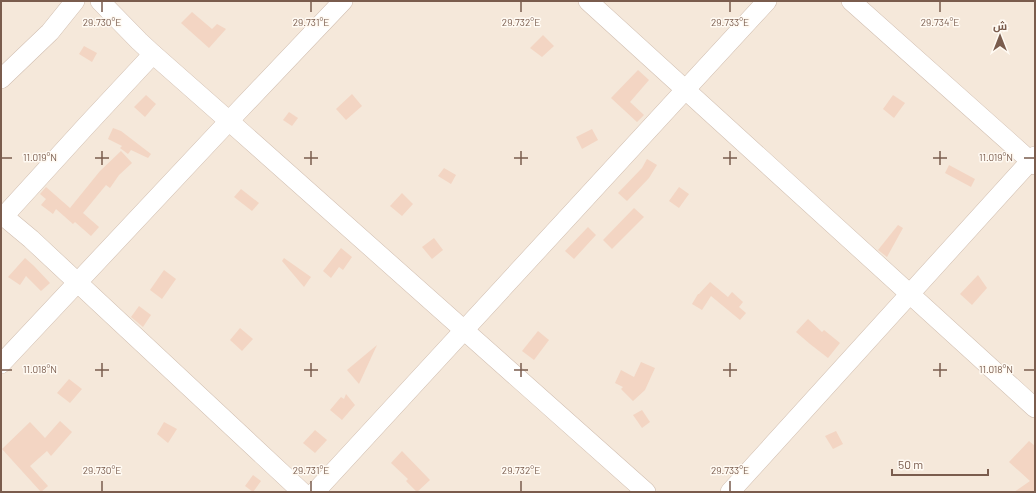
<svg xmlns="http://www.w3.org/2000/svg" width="1036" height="493" font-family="Barlow,Cairo,sans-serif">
  <rect width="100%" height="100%" fill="#fdf6ec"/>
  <rect fill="#f5e8da" x="1" y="1" width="1034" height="491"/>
  <g fill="#f3d5c3">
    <polygon points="192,12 212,29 217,24 226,29 209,48 181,23"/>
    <polygon points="543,35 554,46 542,57 530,48"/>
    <polygon points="84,46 97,53 92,62 79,54"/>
    <polygon points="638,70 649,80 630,102 644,115 637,122 611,98"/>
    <polygon points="352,94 362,106 346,120 336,109"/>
    <polygon points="146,95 156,104 145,117 134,107"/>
    <polygon points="893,95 905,103 894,118 883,109"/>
    <polygon points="289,112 298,118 292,126 283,120"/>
    <polygon points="113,128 121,131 151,154 148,158 131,150 128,154 120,148 122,146 108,139"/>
    <polygon points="592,129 598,140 582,149 576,137"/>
    <polygon points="121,151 132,163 119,175 110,188 106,185 83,213 99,227 91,236 75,222 73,224 56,209 53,214 41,205 46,199 40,194 46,187 70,208 100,171"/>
    <polygon points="647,159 657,165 649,178 627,201 618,193 642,168"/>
    <polygon points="949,165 975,179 971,187 945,173"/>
    <polygon points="444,168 456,175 451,184 438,176"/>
    <polygon points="679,187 689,194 679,208 669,201"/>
    <polygon points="241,189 259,203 252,211 234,197"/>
    <polygon points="402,193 413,204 402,216 390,206"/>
    <polygon points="634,208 644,217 612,249 603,240"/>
    <polygon points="898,225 903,228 887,257 878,250"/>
    <polygon points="588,227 596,235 574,259 565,251"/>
    <polygon points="434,238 443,250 432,259 422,247"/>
    <polygon points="341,248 352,257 343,270 339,267 331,278 323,271"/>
    <polygon points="25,258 34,266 50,283 41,291 26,276 20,285 8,277"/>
    <polygon points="284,258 311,277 304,287 282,261"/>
    <polygon points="164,270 176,279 162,299 150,290"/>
    <polygon points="978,275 987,288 972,305 960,294"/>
    <polygon points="710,282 728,297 732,292 743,302 739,307 746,313 740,320 711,296 702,310 692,304 698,294 699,294"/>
    <polygon points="139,306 151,315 143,327 131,317"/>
    <polygon points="808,319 822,332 824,330 840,343 828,358 810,344 796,332"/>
    <polygon points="240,328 253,339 242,351 230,340"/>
    <polygon points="538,331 549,340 534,360 522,351"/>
    <polygon points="377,345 359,384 347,370"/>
    <polygon points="641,362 655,368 645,390 633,401 621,389 623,387 615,383 621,370 634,377"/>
    <polygon points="69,379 82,389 70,403 57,393"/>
    <polygon points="346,394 355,405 342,420 330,410 341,397 344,399"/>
    <polygon points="642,410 650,422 642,428 633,415"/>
    <polygon points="60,421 72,432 51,456 47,451 30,466 48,486 41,492 2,449 30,422 45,438"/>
    <polygon points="164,422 177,429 168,443 157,434"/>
    <polygon points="315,430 327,440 315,453 303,443"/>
    <polygon points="836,431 843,444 833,449 825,436"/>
    <polygon points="1029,441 1035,446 1035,492 1014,492 1030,481 1009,462"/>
    <polygon points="402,451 430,480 417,492 406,481 408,479 391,463"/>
    <polygon points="253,475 261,481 253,492 245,486"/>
  </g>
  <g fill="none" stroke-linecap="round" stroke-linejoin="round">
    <defs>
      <g id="minor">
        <polyline points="100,1 139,41 153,54 229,121 646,492"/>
        <polyline points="588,1 1035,408"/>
        <polyline points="851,1 1035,165"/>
        <polyline points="1,79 50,32 75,1"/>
        <polyline points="1,214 31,239 302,492"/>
        <polyline points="4,216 86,126 153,54"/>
        <polyline points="1,364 229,121 343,1"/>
        <polyline points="315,492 767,1"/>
        <polyline points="730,492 1035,156"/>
      </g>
    </defs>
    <use href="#minor" stroke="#d1beb0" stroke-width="20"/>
    <use href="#minor" stroke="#fff" stroke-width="19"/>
  </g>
  <path fill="none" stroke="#7a5c4d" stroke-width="1.5" d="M102 2V12M311 2V12M521 2V12M730 2V12M940 2V12M102 151V165M311 151V165M521 151V165M730 151V165M940 151V165M2 158H12M95 158H109M304 158H318M514 158H528M723 158H737M933 158H947M1024 158H1034M102 363V377M311 363V377M521 363V377M730 363V377M940 363V377M2 370H12M95 370H109M304 370H318M514 370H528M723 370H737M933 370H947M1024 370H1034M102 481V491M311 481V491M521 481V491M730 481V491"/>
  <g font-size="10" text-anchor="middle" fill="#7a5c4d" stroke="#fffaf3" stroke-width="3" stroke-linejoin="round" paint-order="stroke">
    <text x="102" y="26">29.730°E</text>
    <text x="311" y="26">29.731°E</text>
    <text x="521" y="26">29.732°E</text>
    <text x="730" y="26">29.733°E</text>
    <text x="940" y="26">29.734°E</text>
    <text x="40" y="161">11.019°N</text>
    <text x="996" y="161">11.019°N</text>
    <text x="40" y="373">11.018°N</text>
    <text x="996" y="373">11.018°N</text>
    <text x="102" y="474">29.730°E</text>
    <text x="311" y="474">29.731°E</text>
    <text x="521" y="474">29.732°E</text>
    <text x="730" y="474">29.733°E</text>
  </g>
  <rect width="1036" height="493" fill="none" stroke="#7a5c4d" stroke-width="4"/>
  <g transform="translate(1000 36)" stroke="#fffaf3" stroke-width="3" paint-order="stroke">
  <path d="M0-3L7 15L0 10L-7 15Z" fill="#7a5c4d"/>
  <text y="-6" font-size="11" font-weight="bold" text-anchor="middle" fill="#7a5c4d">ش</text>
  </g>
  <path d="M892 469v6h96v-6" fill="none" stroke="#7a5c4d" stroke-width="2"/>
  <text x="898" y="469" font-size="12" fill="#7a5c4d" stroke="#fffaf3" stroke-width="3" paint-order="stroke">50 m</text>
</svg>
